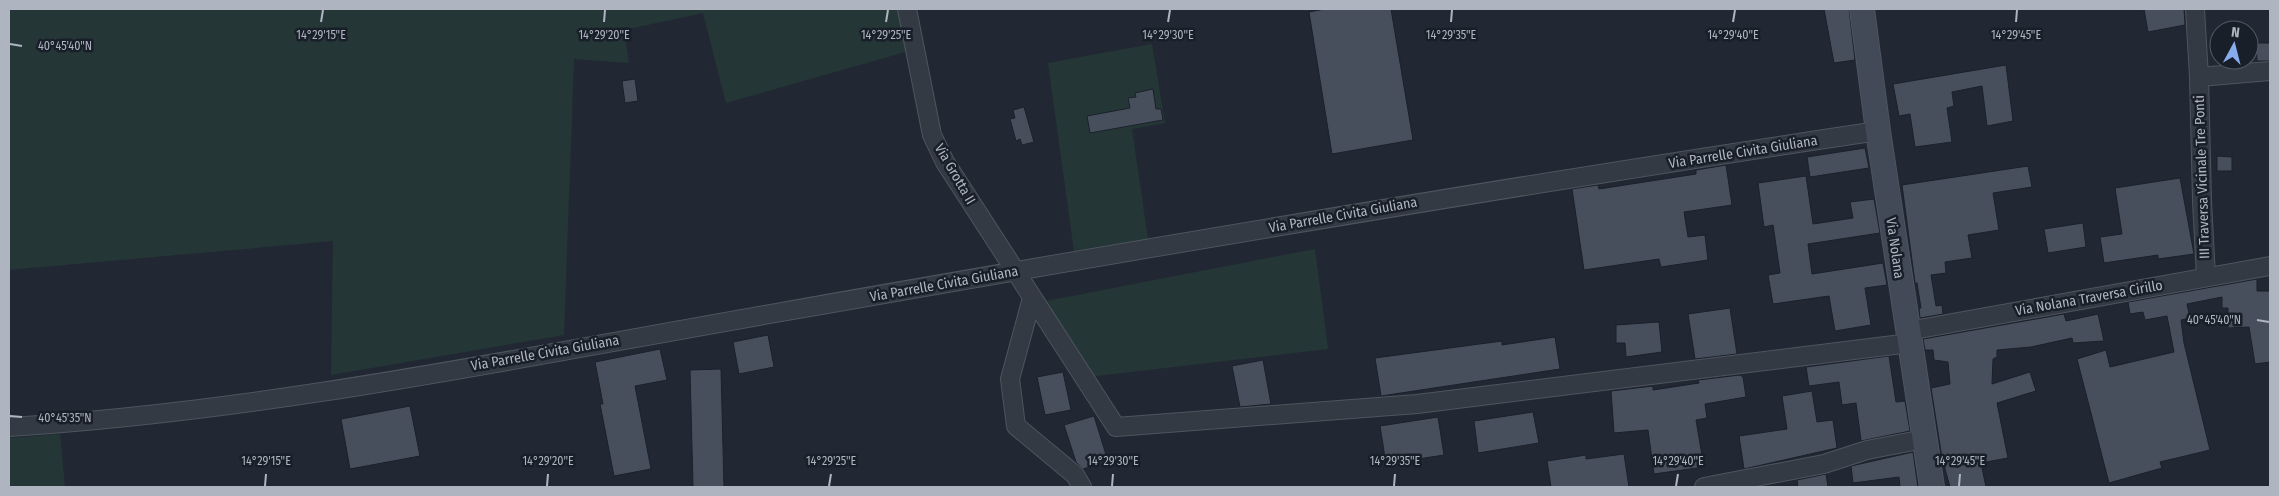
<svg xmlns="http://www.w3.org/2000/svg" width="2279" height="496" font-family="'Fira Sans Condensed',sans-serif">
  <rect width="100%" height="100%" fill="#212833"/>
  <g fill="#253636">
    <polygon points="9,9 901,9 909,51 726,103 703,13 624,30 629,63 574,59 564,335 331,375 333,241 9,270"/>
    <polygon points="1152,44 1165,123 1132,129 1148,239 1074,251 1048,63"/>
    <polygon points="1315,249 1328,349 1088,377 1041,302"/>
    <polygon points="60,434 65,487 9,487 9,438"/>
  </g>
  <g fill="#474f5d" stroke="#1b212b">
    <polygon points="1325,9 1391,9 1413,140 1332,154 1309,12"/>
    <polygon points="1824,9 1849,9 1855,60 1834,63"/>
    <polygon points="2144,9 2184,9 2185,25 2148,32"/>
    <polygon points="2256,43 2270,43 2270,61 2257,61"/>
    <polygon points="2006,65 2013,121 1987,126 1982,86 1952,92 1954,106 1947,108 1952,142 1915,147 1910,114 1899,116 1893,84"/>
    <polygon points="635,79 638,101 625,103 622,81"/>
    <polygon points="1153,89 1156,109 1161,109 1163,120 1090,133 1087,116 1130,108 1128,98 1136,97 1135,93"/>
    <polygon points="1024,107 1034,142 1022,145 1020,139 1016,141 1010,119 1015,118 1013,110"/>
    <polygon points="1865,148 1869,168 1810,177 1807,157"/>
    <polygon points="2217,156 2232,157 2232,171 2217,171"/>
    <polygon points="1726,165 1732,205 1684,212 1688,237 1705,235 1708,260 1661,267 1659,259 1584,270 1572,189 1598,185 1599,189 1696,174 1696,170"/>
    <polygon points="2028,166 2032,187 1993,193 1999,230 1968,235 1972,258 1945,262 1946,273 1931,275 1936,306 1942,305 1943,314 1920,318 1919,308 1921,308 1917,283 1915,283 1902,185"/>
    <polygon points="1806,176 1813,224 1853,218 1850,202 1874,199 1880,233 1808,244 1812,274 1883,263 1887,285 1865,288 1871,325 1835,331 1829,296 1773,304 1768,275 1780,273 1773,225 1764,227 1758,183"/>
    <polygon points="2180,178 2194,254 2158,259 2158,255 2104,263 2100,237 2122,234 2115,188"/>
    <polygon points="2083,223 2086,247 2048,253 2044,229"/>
    <polygon points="2257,279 2257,291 2270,291 2270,362 2255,364 2249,327 2228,328 2228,308 2222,308 2222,297 2187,304 2190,318 2181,320 2184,343 2210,450 2160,462 2162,468 2109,483 2077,359 2106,350 2110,367 2174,352 2167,316 2145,320 2143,312 2130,314 2128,302"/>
    <polygon points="1730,308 1737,354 1695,359 1688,314"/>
    <polygon points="2064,314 2066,321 2098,314 2104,341 2073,343 2072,338 2031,347 1997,350 1997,357 1993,359 1992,384 2030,372 2036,391 1997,403 2008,458 1981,463 1986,487 1950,487 1942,458 1931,388 1950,384 1948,362 1934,360 1933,350 1925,350 1923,339"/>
    <polygon points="1659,322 1662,352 1626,357 1625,343 1616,343 1616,325"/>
    <polygon points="768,335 774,367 739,374 733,342"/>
    <polygon points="1555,337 1560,369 1381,396 1375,358 1502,341 1502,345"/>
    <polygon points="660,349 667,380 635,386 651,469 614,476 600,404 603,404 595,362"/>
    <polygon points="1889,356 1896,402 1905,401 1910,431 1861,441 1856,403 1842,405 1839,382 1809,386 1806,367"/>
    <polygon points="1263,360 1271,404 1240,407 1232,366"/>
    <polygon points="721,369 724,487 693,487 690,370"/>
    <polygon points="1063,372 1071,410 1045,415 1037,377"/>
    <polygon points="1740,375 1743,377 1746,397 1705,404 1707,418 1696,420 1704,467 1654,474 1648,430 1614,433 1611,391 1653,386 1653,390 1699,383 1698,380"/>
    <polygon points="1812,391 1817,422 1833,420 1837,448 1744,469 1739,436 1787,429 1782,396"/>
    <polygon points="410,406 420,456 350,469 341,419"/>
    <polygon points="1533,412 1539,443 1478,453 1474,421"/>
    <polygon points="1094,416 1108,461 1083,469 1076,462 1064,425"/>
    <polygon points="1438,417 1444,455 1386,464 1380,426"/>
    <polygon points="1913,452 1918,487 1900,487 1899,477 1853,483 1851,466"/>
    <polygon points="1624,454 1629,487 1551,487 1547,461 1586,455 1586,459"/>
    <polygon points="1826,474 1828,487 1798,487 1797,480"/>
  </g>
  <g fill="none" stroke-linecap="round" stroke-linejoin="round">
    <defs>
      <g id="street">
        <polyline points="907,9 932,135 945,162 1116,427 1417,404 1910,343"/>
        <polyline points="2195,9 2199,77"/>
        <polyline points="2206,277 2202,201 2199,77 2270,71"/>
        <polyline points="1032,298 1010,379 1016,426 1075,475 1082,487"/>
        <polyline points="1908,331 2270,266"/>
        <path d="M9 427C265 411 518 358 770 314 1139 249 1508 186 1878 131"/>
        <polyline points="1704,487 1824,464 1867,450 1924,439"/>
      </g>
      <polyline id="secondary" points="1862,9 1878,131 1932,487"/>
    </defs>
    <use href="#street" stroke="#4e555f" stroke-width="20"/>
    <use href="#secondary" stroke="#4e555f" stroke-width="26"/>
    <use href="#street" stroke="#343a44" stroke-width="18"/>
    <use href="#secondary" stroke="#424957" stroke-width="24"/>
  </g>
  <path fill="none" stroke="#aeb5c1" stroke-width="2" d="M321 22 323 10M604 22 605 10M886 22 888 10M1168 22 1170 10M1451 22 1452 10M1733 22 1735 10M2016 22 2017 10M10 44 22 46M2257 320 2269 322M10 416 22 417M265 486 266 474M547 486 548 474M829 486 831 474M1112 486 1113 474M1394 486 1395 474M1676 486 1678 474M1959 486 1960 474"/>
  <g text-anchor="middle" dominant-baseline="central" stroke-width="5" stroke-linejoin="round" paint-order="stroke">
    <g font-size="14" fill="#aeb5c1" stroke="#191f28">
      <text transform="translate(1743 152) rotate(-9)">Via Parrelle Civita Giuliana</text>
      <text transform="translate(955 174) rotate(60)">Via Grotta II</text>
      <text transform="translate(2202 177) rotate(-92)">III Traversa Vicinale Tre Ponti</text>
      <text transform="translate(1343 215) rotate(-10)">Via Parrelle Civita Giuliana</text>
      <text transform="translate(1895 248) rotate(82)">Via Nolana</text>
      <text transform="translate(944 284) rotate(-10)">Via Parrelle Civita Giuliana</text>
      <text transform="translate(2089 298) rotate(-10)">Via Nolana Traversa Cirillo</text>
      <text transform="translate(545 353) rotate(-10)">Via Parrelle Civita Giuliana</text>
    </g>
  </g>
  <g font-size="12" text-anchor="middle" fill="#aeb5c1" stroke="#191f28" stroke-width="5" stroke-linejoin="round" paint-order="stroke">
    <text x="321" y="39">14°29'15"E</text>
    <text x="604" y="39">14°29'20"E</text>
    <text x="886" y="39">14°29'25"E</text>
    <text x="1168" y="39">14°29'30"E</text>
    <text x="1451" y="39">14°29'35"E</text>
    <text x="1733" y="39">14°29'40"E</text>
    <text x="2016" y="39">14°29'45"E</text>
    <text x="65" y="50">40°45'40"N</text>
    <text x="2214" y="324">40°45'40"N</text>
    <text x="65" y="422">40°45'35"N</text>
    <text x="266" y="465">14°29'15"E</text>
    <text x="548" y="465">14°29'20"E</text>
    <text x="831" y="465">14°29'25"E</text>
    <text x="1113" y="465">14°29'30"E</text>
    <text x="1395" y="465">14°29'35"E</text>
    <text x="1678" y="465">14°29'40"E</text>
    <text x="1960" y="465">14°29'45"E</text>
  </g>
  <rect width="2279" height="496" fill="none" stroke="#aeb5c1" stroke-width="20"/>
  <g transform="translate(2234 45) rotate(7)"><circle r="24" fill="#191f28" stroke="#555b65"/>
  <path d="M0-4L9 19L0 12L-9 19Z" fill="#87aced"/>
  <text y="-8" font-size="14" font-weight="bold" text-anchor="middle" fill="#aeb5c1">N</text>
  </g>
</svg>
